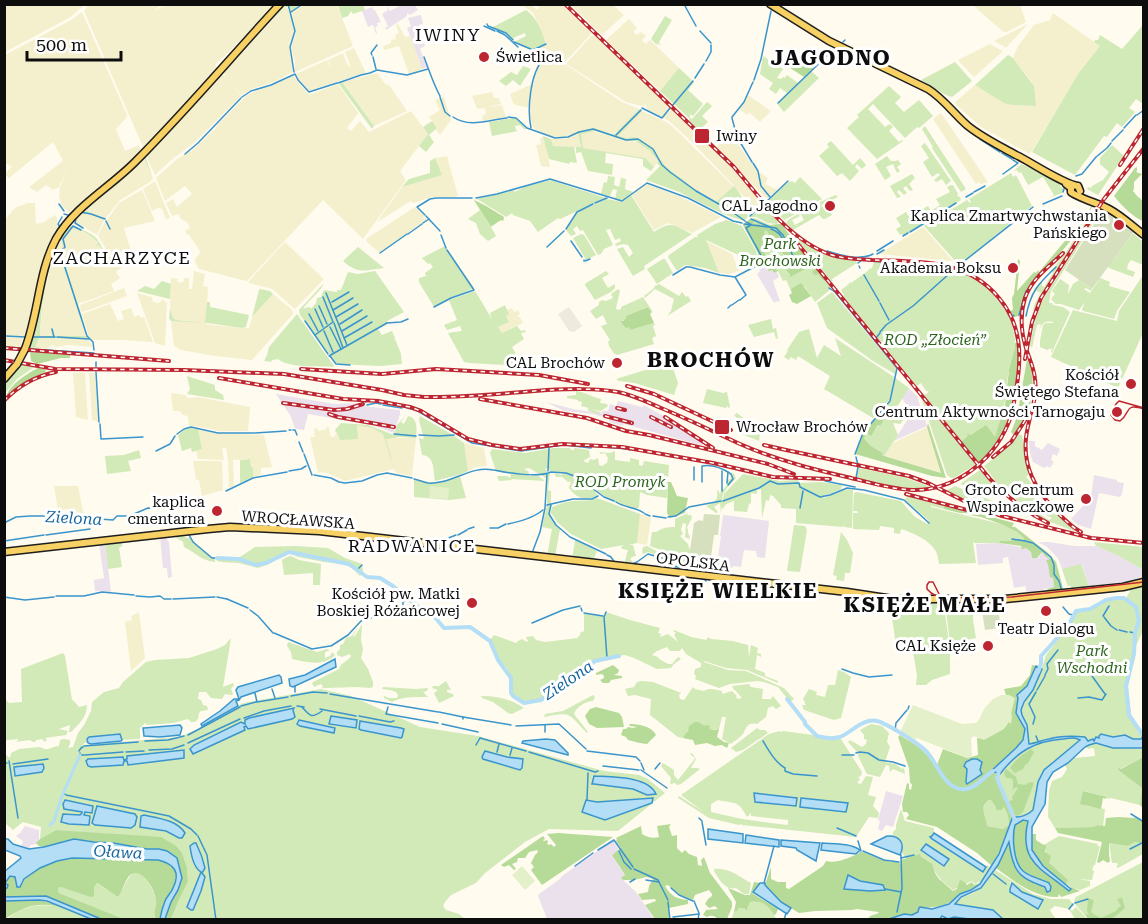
<svg xmlns="http://www.w3.org/2000/svg" width="1148" height="924" font-family="'Roboto Serif',serif">
  <rect width="100%" height="100%" fill="#fffbee"/>
  <g fill="#ebe1ec">
    <polygon points="403,4 415,5 418,10 410,15 407,13 407,16 386,30 385,28 388,26 382,14 388,10 386,5 390,11"/>
    <polygon points="372,7 374,11 375,10 381,22 377,23 378,26 375,27 377,33 376,34 373,25 368,27 362,11"/>
    <polygon points="420,15 421,15 423,24 419,25 425,46 420,49 427,67 422,69 407,28 411,26 408,18"/>
    <polygon points="765,262 774,273 777,272 779,277 773,281 780,301 779,302 777,301 774,303 757,274 760,271 758,266"/>
    <polygon points="909,388 917,396 927,426 894,441 910,416 911,412 902,398"/>
    <polygon points="276,394 335,404 362,403 363,406 400,410 400,414 394,433 372,425 308,414 304,430 297,429 295,428 290,415"/>
    <polygon points="618,401 642,407 644,405 688,430 709,445 708,446 703,444 702,445 697,444 624,424 622,426 609,422 609,419 593,414 564,411 546,402 573,409 601,413 603,411 608,411 610,404 616,406"/>
    <polygon points="1029,441 1035,441 1035,446 1042,450 1048,443 1060,449 1057,456 1053,454 1051,460 1054,462 1050,468 1047,466 1044,468 1033,462 1030,453"/>
    <polygon points="1094,475 1117,480 1117,482 1124,483 1122,494 1120,497 1099,493 1091,529 1078,525 1071,519 1091,497"/>
    <polygon points="724,515 769,521 765,558 757,557 756,551 744,550 741,567 733,566 732,568 721,566 720,576 716,572 721,536 720,536 723,516"/>
    <polygon points="166,536 167,540 169,542 172,577 168,578 167,568 163,568 160,537"/>
    <polygon points="1038,542 1049,542 1075,546 1096,546 1119,556 1143,570 1143,580 1089,586 1082,565 1062,569 1058,558 1047,547"/>
    <polygon points="105,543 111,592 95,591 94,580 104,578 99,544"/>
    <polygon points="999,543 1026,548 1031,552 1032,558 1038,558 1043,551 1051,559 1054,587 1027,593 1025,586 1014,588 1008,557 1003,558 1003,563 978,565 976,544"/>
    <polygon points="886,791 903,796 893,827 886,825 882,831 878,829 880,821 878,820"/>
    <polygon points="25,826 39,830 39,839 37,844 30,845 30,849 21,847 23,841 16,836 20,833"/>
    <polygon points="613,840 619,850 612,855 625,876 622,879 636,892 654,919 547,919 538,896 539,894 560,879 562,876"/>
  </g>
  <g fill="#f4f0ce">
    <polygon points="89,4 161,5 154,11 163,6 167,10 163,5 274,5 255,26 215,65 217,68 161,130 143,147 84,11"/>
    <polygon points="81,5 83,6 69,18 5,52 5,5"/>
    <polygon points="304,5 337,5 353,46 295,72 295,62 291,48 296,33 292,12"/>
    <polygon points="522,5 531,5 537,10 540,6 538,5 562,5 591,32 591,34 565,62 534,51 547,44 533,13"/>
    <polygon points="571,5 613,5 624,15 602,35"/>
    <polygon points="973,5 1020,5 1026,22 1007,32 1004,32 994,24"/>
    <polygon points="286,6 288,8 288,10 291,12 294,30 294,34 289,46 293,63 293,72 274,82 254,88 241,95 226,78 241,96 195,142 170,161 155,175 148,160 148,155 222,74 225,77 224,71"/>
    <polygon points="82,12 127,115 127,117 116,129 125,151 139,145 141,150 116,176 69,212 62,206 59,196 60,187 68,169 59,187 53,190 46,185 37,192 29,187 63,161 53,142 9,178 5,175 5,173 12,167 5,163 5,55 71,20"/>
    <polygon points="1053,13 1100,46 1078,74 1030,154 981,127 956,105 955,102 975,85 1012,105 1035,106 1032,82 1013,58 1014,55 1018,46 1034,25 1050,20"/>
    <polygon points="629,19 637,28 633,32 637,35 641,32 646,36 642,40 646,44 650,40 679,68 660,91 606,40"/>
    <polygon points="398,24 405,37 410,36 422,69 417,72 409,74 399,46 384,50 383,46 391,43 391,40 396,39 395,35 399,33 396,25"/>
    <polygon points="1028,24 1006,48 994,41"/>
    <polygon points="591,36 595,36 602,42 670,107 662,117 648,110 646,105 641,106 626,102 566,64"/>
    <polygon points="990,44 1003,51 974,77 958,60"/>
    <polygon points="354,48 366,73 358,75 309,91 297,77 296,74 327,60 332,70 328,60 343,53 347,64 351,67 345,52"/>
    <polygon points="546,58 566,65 622,102 639,109 617,132 613,134 592,128 581,131 565,137 556,137 549,136 535,129 533,127 530,117 531,95 538,66"/>
    <polygon points="377,73 386,85 389,85 407,111 374,126 343,82"/>
    <polygon points="293,76 294,76 297,81 309,95 338,84 358,113 347,128 351,131 360,121 369,132 411,111 428,134 400,171 406,180 363,239 323,200 247,281 246,281 199,269 195,262 195,259 200,253 200,251 189,235 186,234 186,230 190,228 188,223 180,218 179,214 172,216 166,203 173,199 177,207 192,194 185,186 165,201 156,178 176,160 189,151 191,152 215,129 218,124 247,95"/>
    <polygon points="532,84 529,108 516,105 513,103 510,94"/>
    <polygon points="492,92 494,98 499,98 501,104 486,108 502,105 506,117 483,121 482,116 486,114 485,108 477,109 472,96"/>
    <polygon points="748,95 771,111 760,122 749,112 747,115 739,109"/>
    <polygon points="444,97 451,120 440,135 436,130 437,127 429,117 440,110 435,100"/>
    <polygon points="671,109 734,170 753,192 761,203 750,214 743,196 737,189 692,142 669,121 663,117"/>
    <polygon points="642,111 666,122 673,127 734,187 717,202 694,189 667,168 659,158 655,150 640,139 634,137 626,138 617,136"/>
    <polygon points="941,113 988,182 981,184 979,182 976,184 933,119"/>
    <polygon points="592,131 626,141 638,142 652,152 658,162 654,167 644,158 583,148 580,134"/>
    <polygon points="733,133 738,144 751,163 759,172 768,178 765,184 778,190 767,199 716,147"/>
    <polygon points="578,134 581,148 552,146 551,139 565,139"/>
    <polygon points="544,137 550,167 541,166 536,145 541,144 540,138"/>
    <polygon points="447,156 458,196 454,197 433,197 413,203 411,201 377,222 402,187 441,175 435,158"/>
    <polygon points="143,159 145,159 153,179 150,182 120,200 105,219 84,211 118,182"/>
    <polygon points="155,181 170,218 166,219 162,209 158,208 152,211 143,189"/>
    <polygon points="645,184 647,184 679,196 721,217 692,233 668,223 654,230 632,195"/>
    <polygon points="142,190 155,221 124,228 131,251 125,250 114,255 110,255 98,236 102,227 119,203"/>
    <polygon points="28,203 35,203 36,224 44,222 55,215 57,218 58,228 52,240 33,308 24,336 6,336 6,337 23,338 20,347 5,346 5,220 12,211 17,207"/>
    <polygon points="415,207 425,216 421,220 425,218 427,220 412,230 410,230 411,232 380,253 367,242 366,239"/>
    <polygon points="82,212 88,213 104,220 97,235 76,222 77,218"/>
    <polygon points="923,227 953,261 879,254"/>
    <polygon points="72,228 78,229 91,236 99,245 105,255 116,258 113,261 114,264 119,261 122,267 116,272 120,278 111,284 114,291 84,302 79,303 78,305 61,252 66,248 64,239"/>
    <polygon points="62,239 64,247 59,253 87,336 55,336 52,329 53,336 40,336 43,296 52,263 58,246"/>
    <polygon points="706,241 732,254 739,271 729,274 719,273"/>
    <polygon points="285,242 324,279 295,309 272,289 249,283 249,281"/>
    <polygon points="194,271 205,274 203,286 208,287 206,324 241,328 249,328 252,317 273,294 291,309 293,312 293,314 252,360 215,356 181,350 174,346 171,321 190,321 176,320 171,315 170,309 171,278 178,279 177,282 181,283 184,281 184,278 189,278 189,289 192,289"/>
    <polygon points="124,288 127,296 83,312 81,311 80,305"/>
    <polygon points="137,293 152,297 153,302 160,303 162,299 167,303 165,346 155,343"/>
    <polygon points="110,304 118,321 124,319 121,311 131,308 134,317 139,315 141,318 144,317 153,342 122,340 92,340 89,337 82,314"/>
    <polygon points="512,308 514,312 518,310 520,314 517,317 520,317 523,323 502,333 498,327 509,322 506,316 507,310"/>
    <polygon points="39,338 88,339 93,347 69,345 56,347 52,345 46,349 35,348"/>
    <polygon points="73,373 85,373 88,420 76,417"/>
    <polygon points="89,373 95,373 99,422 92,420"/>
    <polygon points="171,393 186,395 186,397 190,398 198,397 250,407 248,431 219,431 202,427 189,426 188,416 183,415 180,411 173,411"/>
    <polygon points="328,425 331,437 334,437 337,432 339,434 358,439 357,425 368,427 378,431 384,435 387,442 386,439 388,438 416,438 412,476 396,473 394,469 345,481 328,473 318,472 310,437 315,437 314,429 317,428 318,431 326,429"/>
    <polygon points="927,427 942,473 884,456 893,443"/>
    <polygon points="198,429 214,433 264,435 272,467 261,468 261,475 253,477 253,468 251,468 249,459 233,460 234,486 229,488 228,460 226,448 222,448 224,460 198,459 196,451 202,449"/>
    <polygon points="464,443 484,448 487,466 476,467 468,471"/>
    <polygon points="193,461 222,461 223,490 202,496 199,480 196,480"/>
    <polygon points="54,486 78,486 84,516 70,515 69,509 58,510"/>
    <polygon points="640,514 651,518 647,545 637,543"/>
    <polygon points="139,612 145,658 131,671 125,622 132,620 131,616"/>
  </g>
  <g fill="#d2e9b8" fill-rule="evenodd">
    <polygon points="281,5 288,5 289,6 289,5 298,5 299,6 291,12 288,7 286,6 257,35 223,72 222,71 221,73 222,74 146,158 153,179 145,159 143,159 118,182 84,210 105,219 104,220 88,213 82,212 77,218 76,222 85,230 73,222 72,220 122,175"/>
    <polygon points="338,5 363,5 365,10 353,14 351,11 348,16 342,18"/>
    <path d="M526 10C537 18 542 31 546 44L533 51 514 42 526 36 525 33 513 38 514 39 512 40 506 34 491 28Z"/>
    <polygon points="665,16 672,20 659,42 661,46 658,43 657,45 651,39"/>
    <polygon points="1143,25 1143,104 1136,99 1129,108 1135,112 1122,127 1117,123 1107,137 1104,136 1075,175 1032,152 1078,74 1100,46 1094,42 1095,40 1098,40 1100,35 1122,49"/>
    <polygon points="1008,55 1013,58 1034,86 1036,106 1012,105 1004,103 975,85"/>
    <polygon points="763,56 783,69 777,78 781,79 783,77 785,78 787,75 798,83 811,71 819,78 784,112 778,105 778,103 787,93 780,88 776,94 769,89 773,83 760,74"/>
    <path d="M955 62 972 81 952 97C943 95 931 85 921 80Z"/>
    <polygon points="523,66 531,69 520,86 513,80 506,86 499,81 511,72 517,75"/>
    <polygon points="679,68 694,82 688,90 703,104 693,116 690,114 690,118 692,119 707,102 712,106 702,116 708,122 701,128 699,127 697,129 689,120 690,119 660,91"/>
    <polygon points="344,81 343,83 374,126 372,129 339,84"/>
    <polygon points="889,86 901,97 895,103 904,112 919,100 933,116 919,128 917,127 905,138 873,104 868,109 885,127 890,124 893,127 889,131 899,142 902,140 903,141 877,159 847,128 859,117 857,115"/>
    <path d="M639 109 642 111 618 136 626 138 634 137 640 139 655 150 659 158 667 168 695 189 716 202 734 186C742 195 746 204 748 216L744 221 723 214 679 192 646 180 660 166 657 163 658 161 650 151 636 141H626L595 131 581 134 583 148 645 158 654 167 651 171 643 166V159L606 153 605 163 613 164 612 175 588 171 581 152 576 153V147H581L578 134 577 132 594 128 612 134H615Z"/>
    <polygon points="513,118 518,119 528,129 524,129 520,125 515,126 516,130 518,131 492,136 489,122"/>
    <polygon points="432,121 437,128 429,135 434,142 426,152 419,146 428,134 423,127"/>
    <polygon points="925,126 966,189 961,192 932,148 933,147 922,129"/>
    <polygon points="543,136 551,139 553,146 574,147 577,163 570,162 569,164 549,159"/>
    <polygon points="831,141 853,165 860,158 866,165 862,169 857,164 855,167 859,171 850,181 842,173 837,176 819,156 829,147 827,144"/>
    <polygon points="925,143 951,181 946,185 942,179 936,182 934,180 940,175 938,173 932,177 923,162 929,158 921,146"/>
    <polygon points="1112,145 1124,156 1098,195 1087,189 1088,187 1091,188 1092,186 1103,180 1109,172 1100,164 1100,158"/>
    <polygon points="887,156 891,161 895,161 898,160 901,164 897,167 900,171 897,173 893,164 886,167 891,176 885,180 875,164"/>
    <polygon points="435,158 442,175 402,187 409,179 430,173 430,161"/>
    <polygon points="1021,164 1035,170 1033,168 1035,169 1067,186 1067,187 1061,184 1060,187 1065,188 1062,193 1049,198 1054,195 1043,177 1028,185 1021,172 1019,173 1017,170 1014,171"/>
    <polygon points="1011,173 1013,177 1016,175 1032,206 960,264 957,263 924,226 967,200 970,203 971,202 969,199"/>
    <polygon points="912,174 915,178 909,184 913,190 910,191 906,186 903,188 907,193 904,195 899,190 897,192 901,197 897,198 890,186"/>
    <polygon points="608,176 615,177 614,185 619,187 621,178 626,179 625,189 633,192 622,201 615,199 617,190 613,189 610,196 601,194 604,182 607,183"/>
    <polygon points="800,177 822,199 805,209 812,205 815,207 820,204 820,202 836,195 838,197 821,205 822,207 826,205 832,215 825,219 823,219 819,215 793,230 786,223 788,220 798,214 800,216 792,220 795,225 804,220 801,214 801,211 784,220 767,202 787,183 792,181 795,183"/>
    <polygon points="550,180 606,198 560,219 558,218 538,232 530,221 513,215 512,213 506,217 477,199 514,190 515,192 524,187"/>
    <polygon points="951,185 953,185 958,194 957,196 960,197 961,200 903,236 902,234 900,235 896,229 901,226 896,218 906,212 909,217 928,206 931,211 940,205 936,199 950,192 947,187"/>
    <path d="M631 195 654 232C672 220 673 225 692 234L644 266 645 269 633 276 617 249 623 247 629 257 633 253 628 245 623 244 616 246 615 244 621 241 620 238 615 240 610 229 606 230 613 245 604 249 601 254 598 255 583 230 580 231 577 226 573 229 576 234 571 236 566 230 576 214 582 210 607 199 622 202Z"/>
    <polygon points="474,200 486,206 504,218 503,221 501,220 491,227 496,236 488,241 480,234 476,223 468,219 480,210"/>
    <polygon points="764,204 779,222 777,224 768,223 756,217 750,217 751,214"/>
    <polygon points="1096,205 1098,205 1091,218 1042,295 1034,311 1033,311 1034,305 1041,293 1034,290 1040,283 1042,283 1042,286 1044,287 1053,273 1051,271 1065,254"/>
    <path d="M1101 207H1103L1051 291 1049 303H1052L1053 305 1063 307 1070 312 1053 350 1052 353 1051 352 1052 348 1047 350 1040 347V341L1043 325 1046 323H1053V322C1038 319 1040 334 1036 344L1041 324 1037 325 1032 348 1030 345 1036 314 1044 298Z"/>
    <polygon points="753,218 755,218 770,225 781,224 830,286 831,289 815,302 805,287 792,293 786,280 783,281 778,271 774,273 772,270 769,271 743,225"/>
    <polygon points="727,220 742,226 756,251 759,263 751,264 745,258 706,240 719,273 705,268 685,265 677,271 668,257 669,255 695,237 698,237 697,235 715,224"/>
    <path d="M67 226 69 227 70 226C76 227 90 232 96 238 100 242 103 250 106 255H105L99 245 96 246 98 243C91 235 83 230 72 228L64 239 66 248 61 252 82 316 85 327H84L59 253 61 250 64 249 62 240 60 241C46 270 41 304 40 336H53L51 328 55 336H87L88 339 39 338 35 348H29L31 346H29L50 255Z"/>
    <polygon points="1133,233 1143,242 1143,265 1131,260 1128,264 1127,269 1135,272 1133,277 1109,268 1108,266 1115,258"/>
    <polygon points="581,234 584,235 596,255 586,260 573,238"/>
    <path d="M795 235C813 250 832 257 856 260L857 263 832 279 833 283 794 236Z"/>
    <polygon points="445,246 474,288 434,307 419,282 419,278 426,276 425,273 433,267 430,263 428,264 422,258"/>
    <path d="M358 247 384 268C364 270 359 275 343 261Z"/>
    <polygon points="663,259 665,259 673,273 657,284 647,269"/>
    <path d="M874 262 942 266 952 269 949 273 950 274 957 270C987 282 1017 311 1015 347 1015 356 1010 365 1008 374 1007 385 1006 396 1004 406 1002 417 998 428 995 438L975 433 961 442 923 396 929 392 928 391H926L921 383 917 386 843 296 844 295 841 290 849 284V282L851 283 869 270V268L870 269 872 268Z"/>
    <path d="M375 271 404 312 387 321 388 323 378 329 382 335 392 331 395 338 393 340 395 339 401 354 402 364 380 366 337 364 300 315 299 310 324 283C321 292 308 300 303 309L308 307 312 308 316 303 317 298 321 297 324 290 337 292V290H341L348 272 358 274Z"/>
    <polygon points="606,271 609,274 602,278 608,288 615,284 615,288 611,292 595,300 585,285 586,283"/>
    <polygon points="1143,275 1144,326 1142,327 1143,327 1143,333 1118,388 1051,357 1073,310 1117,321 1119,311"/>
    <polygon points="1100,278 1110,282 1109,286 1130,292 1117,311 1114,319 1083,311 1082,309 1085,302 1079,310 1061,304 1056,304 1051,299 1055,294 1052,291 1060,279 1069,285 1068,294 1073,284 1079,280 1092,289 1091,291 1086,288 1084,289 1090,293 1085,301"/>
    <polygon points="162,281 171,284 170,299 137,291 145,286 154,289"/>
    <polygon points="659,284 679,296 682,292 686,297 688,296 691,301 667,316 671,311 674,299 655,289 645,298 644,296 653,289 655,286"/>
    <polygon points="260,289 270,291 273,294 252,317 259,290"/>
    <polygon points="618,289 620,291 616,308 617,310 621,309 621,307 643,297 653,312 648,307 626,316 625,320 621,321 629,327 630,330 654,323 655,325 653,326 656,336 652,338 654,344 617,355 615,353 615,355 609,346 608,342 610,340 601,326 607,324 603,315 596,319 590,311 599,305 599,302 602,300 606,301 613,298 611,294"/>
    <polygon points="475,291 492,319 490,313 505,305 509,314 506,316 509,322 498,327 502,333 517,326 521,331 525,330 526,332 521,333 524,339 512,347 521,363 527,366 525,359 528,357 532,366 537,367 545,362 550,369 522,366 469,363 464,362 448,333 462,331 460,326 447,330 444,325 457,320 449,300"/>
    <polygon points="832,292 896,368 895,374 873,361 827,328 817,303"/>
    <polygon points="207,302 210,302 210,307 249,315 246,327 242,328 208,323 171,321 169,318 170,309 173,318 176,320 205,323"/>
    <path d="M297 314 334 366V367C319 366 288 368 278 359L272 360 271 362 264 361 267 355 269 347Z"/>
    <polygon points="771,319 773,329 776,328 778,338 776,339 774,332 754,337 748,325"/>
    <polygon points="809,329 817,358 824,345 841,356 835,338 894,377 890,399 873,418 824,389 830,376 798,356 796,360 791,357 789,360 784,357 788,351 787,350 799,332"/>
    <polygon points="671,362 678,383 674,395 635,383 619,381 616,379"/>
    <polygon points="18,364 34,367 17,379 5,393 5,380 18,367 20,368"/>
    <polygon points="187,376 215,385 215,390 223,395 224,400 187,394 190,389"/>
    <polygon points="895,378 909,388 891,416 892,419 900,416 903,417 904,419 900,424 893,423 898,435 884,456 882,455 882,452 871,446 863,439 865,435 868,434 871,435 879,425 880,425 887,414 882,411 891,401"/>
    <polygon points="707,389 723,393 727,392 730,407 729,408 727,406 726,408 703,403"/>
    <path d="M576 391C586 392 591 397 601 399L600 403 607 404 608 406 601 411 591 409 600 412 599 414 589 411 587 409 589 408 581 406 582 402 578 401V400L567 398V396L576 395Z"/>
    <polygon points="917,391 974,461 975,465 954,478 951,478 947,475 921,397"/>
    <polygon points="737,413 759,430 760,433 759,441 739,433 744,426 734,415"/>
    <path d="M406 415 401 422 404 424 408 416C418 418 417 429 416 438L400 437 386 439 395 472 383 434 372 428 357 425 358 439 340 440 337 432 336 433 335 430 341 423 368 425 394 435 397 425Z"/>
    <path d="M420 416 453 435 464 443 468 471 462 474 435 481C433 470 435 456 422 455L419 438 424 439 419 420Z"/>
    <polygon points="190,428 198,429 202,449 192,452 191,448 182,451 178,435 184,430"/>
    <path d="M1018 435H1022C1025 449 1025 460 1029 474L1026 477C1034 485 1032 490 1038 498L1037 500 1024 506 997 483 984 466 1005 449Z"/>
    <path d="M554 448H570L571 450H574V448L589 450 590 457 583 461 588 463 590 459 594 460 598 458 599 465 602 466 607 463 608 458 605 453 601 454 599 452 610 453 615 451V460L630 462V458L639 460V465L642 466 643 465 644 461 669 465 667 498 647 495 640 492 639 508C625 510 607 498 596 490L595 492 598 495C586 502 576 498 569 488L571 482 570 481 568 482 562 477H556L554 473 562 475 563 473 550 471 548 468 545 469 547 471 546 478 529 468 524 469 529 472 528 475 529 476 537 475 545 481 511 479 512 480 499 481 497 476H507L510 478 511 474 496 471 490 453 492 449 525 453Z"/>
    <polygon points="139,450 141,458 128,461 131,471 107,474 105,456 124,455"/>
    <polygon points="250,459 251,467 253,468 253,477 240,483 240,460"/>
    <path d="M719 467 734 474 736 478C730 486 721 491 722 502L724 494 743 474 780 481 798 480 799 483 820 482 842 485 841 489 823 497 824 498C833 495 843 487 853 490L852 528 844 527V524L843 527 796 523V509L781 508V505L773 496 770 495 769 501 766 500 762 518 761 489 757 490V494L751 493V503L749 504 747 512 734 511V501L726 504 723 509 722 506 721 513 720 503 714 507 718 512 716 513 706 506C713 503 719 501 717 491L718 490 720 494 722 488 724 489 727 485 726 481 732 478 731 476Z"/>
    <path d="M859 468 903 477 931 487C907 495 880 483 856 479Z"/>
    <polygon points="980,470 997,489 990,497 960,484"/>
    <path d="M550 473 548 490 551 491V503H555L550 505C550 516 551 521 560 529L555 556H547L552 529 542 527 547 505V478L548 474Z"/>
    <path d="M460 476 466 498 450 500 414 497V479C434 485 441 482 460 476Z"/>
    <polygon points="955,486 975,494 974,497 977,497 978,495 1010,508 1008,517 976,506 947,491 947,490"/>
    <path d="M856 492 901 501 914 516 927 524 929 521 905 500 907 495 913 496 911 498H917V497L947 505 944 509 932 506 931 505V507L1001 524 1017 532 1025 538 1024 540 1012 539 1011 541H1000L999 543H975L973 542 976 563 939 564C938 559 938 554 935 550 928 539 913 533 901 529L900 534 894 533V528L880 526 879 530 853 529V513H858L857 511H853L854 493Z"/>
    <path d="M597 498 640 514 637 543 628 545H633L636 556 632 557 630 559 633 562 626 563 625 561 628 550 622 549 621 547 624 545 601 549 571 534 557 522 551 513 552 507C559 504 565 502 572 501 581 500 589 502 597 498Z"/>
    <polygon points="1028,507 1049,520 1052,518 1046,515 1051,507 1062,519 1075,529 1074,531 1045,520 1026,509"/>
    <path d="M688 513 687 515H691L692 518 687 527 688 530V533L690 537 689 539 685 537 686 524 683 523 681 529 683 534 680 536 688 544 689 548 710 564 711 557 715 558 713 566 695 560 694 558 692 559 688 557 687 558 675 554V556L689 559 706 565 703 574 697 573 698 570 695 569 696 562 688 560 685 569C671 565 661 556 648 552L643 554 642 552 643 547 647 546 660 553 661 550 650 546 652 532H656C663 528 666 527 675 527V519Z"/>
    <polygon points="794,525 805,526 807,530 800,572 787,571"/>
    <polygon points="841,532 847,540 853,553 850,573 845,573 844,581 836,580 837,576 833,575"/>
    <path d="M180 534 187 538H189V534L195 543 212 557H215V562C202 561 196 553 184 547L183 542 172 535Z"/>
    <polygon points="575,540 597,551 593,560 572,560"/>
    <polygon points="122,541 122,546 119,548 122,567 108,569 105,543"/>
    <polygon points="1094,542 1143,547 1143,570 1119,556 1096,546"/>
    <polygon points="296,546 328,548 345,558 362,564 363,571 360,576 353,569 344,564 324,562 298,557 289,553 269,564 258,568 239,563 221,562 217,561 218,557 240,557 255,547"/>
    <polygon points="291,556 299,560 321,564 320,585 313,585 313,573 284,575 282,560 287,557"/>
    <polygon points="1081,564 1089,586 1071,588 1071,586 1068,586 1067,584 1062,569"/>
    <path d="M1143 584V630L1136 646 1135 655 1128 686 1131 714 1143 735 1140 739H1133L1125 735 1113 737 1107 735 1099 738 1096 737 1094 741 1093 739 1088 741 1085 737 1080 739 1062 756 1053 761 1038 782 1033 810 1027 815 1016 818 1013 816 998 777 1028 742 1027 725 1021 713 1024 702 1018 700C1022 689 1030 677 1036 666L1039 669 1042 668 1046 655 1067 628 1075 613 1078 611 1092 609 1108 601 1118 599 1125 600 1130 591 1129 587Z"/>
    <polygon points="945,601 973,601 973,620 976,638 950,643"/>
    <path d="M892 602H943C947 627 951 649 950 674L932 680 926 685H916L917 676 912 645H896L890 604Z"/>
    <polygon points="606,612 630,620 660,628 658,633 661,634 660,637 668,634 678,642 674,635 676,633 673,631 674,630 691,637 706,640 708,637 711,639 733,641 748,645 749,657 751,645 758,648 757,653 761,654 761,657 757,655 755,669 765,673 765,676 778,681 778,683 747,670 726,668 704,661 704,662 728,670 746,671 784,688 794,699 790,702 778,687 764,682 757,681 730,684 719,688 695,679 696,676 694,674 695,669 701,667 701,663 686,654 682,648 680,651 670,651 667,647 657,651 652,655 658,657 659,659 668,664 672,664 678,657 680,658 681,659 674,664 671,668 657,669 634,658 625,655 612,656 594,661 566,684 542,699 524,702 513,694 512,678 506,667 499,661 490,640 494,635 516,643 518,641 522,639 527,642 528,641 526,637 533,636 536,640 545,642 578,638 578,636 580,636 580,633 584,631 584,613 604,616"/>
    <polygon points="362,624 361,640 363,649 361,658 368,669 373,682 373,687 370,688 357,687 326,688 322,688 323,686 321,684 314,687 312,683 313,682 339,669 341,665 351,657 350,654 342,657 337,655 337,652 340,649 340,645 343,644 346,638 352,636 357,628 353,637 355,636"/>
    <path d="M231 638 223 687 233 683 234 685 231 689 233 694 232 695 225 694 222 699 211 698 206 692H199L198 699 201 700 203 705 207 706 208 710 201 711 199 713 198 719 195 722H191L188 719 173 723 147 725 145 723 140 728V739L122 740 120 734 89 737 87 739 88 743H84L83 745 179 737 196 730 243 703 321 689 351 696 420 727 478 736 604 771 639 775 648 779 665 793 618 831 549 829 525 842 485 873 476 883 451 895 445 902 443 906 446 910 459 914 465 919H171L178 902 188 880 187 867 182 853 109 834 56 830 40 839 41 827 23 822 13 830 5 823V754L10 758 11 753 19 749 40 747C49 752 49 747 59 746L60 740 64 739 70 740V744L68 748 73 747 78 733 84 725 91 711 92 702 104 692 119 688 123 682 146 662 155 660 189 658 217 649 225 645Z"/>
    <path d="M288 642 317 652 327 649 330 650 325 652V658L330 656 332 652 335 655C324 667 307 662 292 659L291 652 287 646Z"/>
    <path d="M63 653 65 656 72 700 74 701 79 707 87 705C87 717 79 724 71 732H69L70 725 59 729 68 731 66 735 45 738 47 740 45 742 42 739 36 740 35 742H33L30 740 16 742 19 739 7 740 5 742V699L9 703 22 702 21 669Z"/>
    <polygon points="838,670 844,672 851,677 841,718 834,720 804,710 802,705 806,705 803,699 809,689 817,692 816,695 825,697 828,685 835,685"/>
    <polygon points="446,681 451,690 447,690 447,692 453,694 454,696 439,703 434,693 438,690 432,688 433,686 439,686"/>
    <path d="M642 681 653 682 681 693 679 695 680 699 684 700 693 687 695 689 704 691C709 687 716 690 722 691V694L732 691 737 696 736 697 738 699 742 698 735 690H734L732 686 749 684 751 687 763 689 762 699H771L773 696 781 706 776 709 773 706 768 708 766 717 757 724C747 722 747 727 743 734 740 738 734 741 731 744L722 739 726 717H722L719 729 712 730 700 724 689 731 683 738 678 737 650 715 651 699 635 695 628 696 625 689 634 687 637 682Z"/>
    <path d="M383 687 416 689 428 688 427 691 423 692 428 697C415 697 404 696 392 702L384 698V696L389 698H397L398 695 396 692 390 690 382 689Z"/>
    <path d="M593 695 595 697 593 701C586 701 576 707 574 714L588 732 587 733C568 714 573 711 544 717L545 714 563 711Z"/>
    <path d="M481 696C497 696 511 699 524 708L512 714 508 713 493 702 482 698Z"/>
    <polygon points="871,724 882,726 889,733 887,742 890,747 885,762 895,764 902,769 904,768 905,774 893,769 890,772 889,766 886,765 880,777 867,774 858,756 858,753 848,742 850,740 862,747 866,744 867,740 864,739 864,735 860,730"/>
    <polygon points="757,728 760,730 765,730 768,733 743,750 736,752 731,748"/>
    <path d="M780 731 781 732 783 731 813 735 821 738 841 739 862 772 861 776 858 777 860 779 857 783 861 784 866 776 873 777 868 795 876 797 873 806 879 813 878 818 869 817 856 837 742 825 741 824 739 825 709 818 678 798 679 796 704 812 681 795 769 734ZM754 793 797 797 796 806 755 802ZM718 800C736 804 738 800 747 817L751 813V816L788 820V824L787 825 742 819 711 812V804Z"/>
    <polygon points="1096,743 1113,748 1143,749 1143,757 1118,770 1142,788 1140,805 1111,798 1108,799 1107,797 1084,791 1081,800 1087,806 1105,809 1103,826 1097,825 1094,827 1055,828 1048,817 1049,791 1052,781 1062,777 1067,769 1065,765 1074,758 1095,756 1094,749 1092,748 1088,749 1086,746"/>
    <polygon points="692,753 696,759 691,768 697,768 700,769 681,784 677,785 675,783 670,784 671,778 661,766 663,763 674,770 674,775 678,780 694,760 695,758 690,754"/>
    <path d="M989 800H991L995 808 1004 807 1008 816 1009 825 1003 829 987 826C984 817 979 806 989 800Z"/>
    <path d="M901 809 905 821 934 828V833L932 839 983 872 987 865 991 868 983 880 975 884 972 881 953 890 942 881 933 869 914 868 902 853C903 844 902 840 893 835V832L896 829V825Z"/>
    <path d="M1059 836 1098 844 1097 846H1100L1095 865H1094L1092 870 1094 871 1092 880 1078 879 1090 881V886L1080 890 1071 887 1066 884 1067 880C1053 869 1042 862 1047 843Z"/>
    <polygon points="1135,842 1143,844 1143,854 1118,868 1116,866 1118,865 1117,863 1112,863 1109,843 1128,846"/>
    <polygon points="1143,862 1143,919 1088,919 1075,904 1074,901 1076,897"/>
    <path d="M714 869C729 867 739 877 751 883L749 894H744L736 888C725 891 719 879 714 871Z"/>
    <path d="M995 870 1033 894 1051 899H1069L1074 905 1070 909 1072 911 1076 907 1087 919H1075L1069 909 1055 906 1050 910 1051 912 1056 919H1003L993 910 955 904C963 895 966 897 975 892 984 887 989 878 995 870ZM1010 881 1022 892 1043 900 1038 909 1010 892V889L1011 885Z"/>
    <path d="M133 873C137 873 139 872 142 875 147 878 156 895 156 901 157 908 152 912 156 919H124L59 893 58 889 60 887 94 893V887L96 883 118 897C124 890 125 880 133 873Z"/>
    <path d="M755 901C767 902 772 909 776 919L731 920 734 912H735L738 908H744L745 911 750 902Z"/>
    <path d="M55 904 91 919 6 920C19 908 36 903 54 906Z"/>
  </g>
  <g fill="#b6da97" fill-rule="evenodd">
    <polygon points="798,58 814,68 804,77 787,66 793,60 796,60"/>
    <path d="M1135 168 1137 167V171L1140 168 1136 172 1142 174 1134 182V188L1133 191 1137 196 1143 201V221C1133 217 1121 205 1114 196Z"/>
    <polygon points="474,200 486,206 504,217 503,221 501,220 491,226"/>
    <path d="M1093 204H1094C1086 217 1078 232 1068 244 1047 270 1023 279 1020 316L1013 317 1010 311 1013 310 1012 298 1014 294 1018 259 1020 261 1017 291 1034 272 1036 273 1038 270 1039 272 1085 217Z"/>
    <path d="M750 219H753L754 224 759 223 765 225V228L770 225 781 224 825 280 824 281 818 274 816 275 813 274 812 271 815 270 803 256 798 257 801 263 807 268 790 277V274L786 270 789 269 790 264 787 262V259L766 230 764 232 765 235 763 236 762 239H767L771 243 769 248 764 250C766 260 770 266 778 271L774 273 772 270 769 271 765 263 758 266V253L743 225Z"/>
    <polygon points="801,283 811,296 797,304 792,302 789,295 792,293 791,289"/>
    <polygon points="648,307 652,312 650,314 654,323 630,330 629,327 626,328 620,321 623,321 626,318 626,316"/>
    <path d="M1015 343H1018L1019 344C1019 389 1012 431 979 463L961 442 968 436 967 434 971 435 986 425 995 437 1005 405 1009 370 1015 348Z"/>
    <polygon points="30,352 70,355 70,358 61,358 37,364 31,361"/>
    <path d="M1027 359C1039 384 1031 413 1015 436L1011 432 1017 417Z"/>
    <path d="M38 368 45 369 46 373 22 385 5 401C7 386 25 375 38 368Z"/>
    <polygon points="882,411 887,414 880,426 878,425 871,436 868,434 865,435 864,439 871,446 883,453 882,455 884,456 941,473 927,427 928,423 946,478 932,476 855,454 863,434"/>
    <polygon points="668,482 671,482 677,496 688,498 685,513 670,518 667,513"/>
    <polygon points="947,505 1014,523 1012,527 1015,527 1047,552 1056,562 1063,588 1048,592 1047,589 1054,587 1053,578 1050,577 1048,564 1046,561 1050,558 1046,557 1042,552 1037,558 1032,558 1031,552 1026,548 1022,549 1021,546 999,543 1000,541 1011,541 1012,539 1024,540 1024,538 1017,532 1001,524 981,517 970,515 966,513 960,513 944,509 944,507"/>
    <polygon points="613,665 619,670 618,673 614,675 622,676 622,678 611,680 609,683 603,683 600,680 604,678 604,676 602,674 596,675 596,673"/>
    <path d="M1032 665 1036 666C1034 673 1030 684 1024 689 1022 692 1019 693 1017 696L1018 697 1016 713 1025 729C1024 734 1024 739 1021 743 1015 752 974 787 966 788 953 790 943 774 937 765L943 749 967 758 978 755 977 738 984 739 1011 714 1009 695H1006L1004 689 1021 686 1030 675Z"/>
    <polygon points="596,707 619,713 622,717 624,727 597,728 589,724 585,716 590,709"/>
    <path d="M695 722H698L705 726 707 725 710 726 709 728C712 731 715 730 719 729L717 737 724 742 729 743 727 748 722 745 715 746 707 743 695 745 693 740 683 738 686 733 688 732 689 726Z"/>
    <path d="M629 724C638 724 652 726 656 735L647 744C643 744 632 741 628 740L626 737 621 735 623 729H626L628 727 633 728 637 727 630 726Z"/>
    <path d="M900 735C909 741 919 746 926 754 938 767 944 791 966 790 979 790 984 771 997 773V780L1013 818 1007 835 992 866 977 853 937 827 906 819 909 815 907 812H903L902 804 907 783 909 784V789L911 790 912 785 910 782 909 768 898 737ZM989 800H991L997 810H1001L1004 807 1008 816 1009 825 1003 829 987 826C986 816 978 807 989 800Z"/>
    <path d="M1031 749 1034 752 1028 763 1025 765 1023 769 1015 773 1010 768C1015 760 1023 754 1031 749Z"/>
    <polygon points="1143,757 1143,808 1140,805 1142,788 1118,770 1119,768 1121,769"/>
    <polygon points="1006,769 1016,777 1018,784 1025,785 1030,782 1034,783 1023,812 1018,816 1015,815 1009,801 1013,800 1012,797 1018,788 1016,787 1013,790 1013,780 1011,778 1007,778 1005,776 1004,773"/>
    <polygon points="1083,791 1107,797 1106,799 1103,798 1101,809 1080,804"/>
    <polygon points="1118,817 1136,818 1143,821 1143,844 1135,842 1128,846 1109,843 1109,855 1110,861 1108,863 1103,860 1099,863 1097,862 1102,842 1058,833 1055,828 1094,827 1097,825 1105,826 1106,818"/>
    <path d="M1023 820 1028 821C1020 861 1042 870 1069 891L1071 890V887L1080 891 1061 897 1059 894 1058 897C1034 898 1014 881 996 868L1009 842 1014 866 1035 884 1045 887 1046 891H1050L1051 887C1043 878 1031 879 1023 871 1015 864 1010 834 1015 825 1017 823 1020 822 1023 820Z"/>
    <path d="M671 824 669 827 672 836 677 835V848L682 853 685 850 689 854 697 857 698 865 702 866 701 860 704 857 710 873 732 902V907L727 919H719C715 917 712 914 707 917L703 915 706 910 718 909 715 906 709 908 705 904 708 899 712 896V894L709 890 695 895 693 900 678 894 668 885 665 886C671 896 676 899 688 900V904L669 908V919H655L645 905 656 901 655 899 642 900 638 894 648 892 649 886 653 879 647 877 634 880H623L621 878 625 875 612 855 621 848 616 841 617 840 616 838 641 826 642 834C647 837 653 839 659 837L657 826Z"/>
    <polygon points="56,830 161,837 176,846 182,853 187,867 188,881 178,902 171,919 165,919 171,902 178,890 180,867 177,858 159,849 147,849 113,843 94,842 86,840 83,841 74,839 44,847 39,846 36,843 40,839"/>
    <polygon points="558,833 613,837 542,885 531,870 534,867 531,863 535,855 538,852 537,850 529,852 525,858 518,858 517,862 512,864 516,869 514,870 509,865 504,867 501,865 543,836 545,839 543,840 544,841 547,840 548,842 547,844 549,845 551,844 554,847 556,845 547,834"/>
    <path d="M1032 834H1036V840L1042 844 1045 845 1047 843 1045 852 1051 856 1049 863 1068 880 1066 884H1064C1054 875 1034 862 1032 848 1031 844 1032 838 1032 834Z"/>
    <path d="M860 852H863L880 859 891 862H899L900 864 901 860 920 854 921 857 932 864 935 873 939 879 953 891 957 889 960 880 963 881 967 885 972 882 974 885 980 883V885C961 899 943 909 919 908L918 912 912 915 904 914 889 920 868 919 870 916 879 913 878 912 857 909 852 910 815 911 799 913 781 902 765 885 771 867V879L778 882H786V888L789 889 823 866 826 861C836 864 848 858 858 854ZM847 878 882 885 884 890 870 891 844 889Z"/>
    <path d="M72 858 158 860C174 864 181 872 173 888 171 893 167 896 165 901 163 906 161 913 160 919H156C152 912 157 908 156 901 156 891 141 864 129 876 124 882 123 891 118 897L97 883 94 887V896L91 897 64 888 60 887 58 889 59 893 124 919H101L46 896 5 897V889L8 887 5 883 10 876 15 877 17 887 22 885C28 868 56 861 72 858Z"/>
    <path d="M754 882 760 883 752 893 778 909 776 914 774 915C769 905 761 900 750 902L746 911 744 908H738L737 911 734 912 736 902 728 888 745 895H750Z"/>
    <polygon points="1122,898 1125,908 1112,919 1088,919 1085,914 1089,915 1087,911 1088,899 1092,899 1094,902 1093,903 1091,912 1095,915 1101,918 1116,911 1118,908 1121,906 1117,899"/>
    <path d="M39 900 55 904V906C34 902 21 909 5 919L4 901Z"/>
  </g>
  <g fill="#d6e0bf">
    <path d="M1105 209 1114 215 1113 219V225L1124 230 1128 226 1134 231C1120 252 1106 269 1092 289L1065 270 1094 224Z"/>
    <polygon points="704,514 720,515 718,535 714,535 710,564 689,557 694,523 699,520 703,521"/>
    <polygon points="998,608 1001,628 985,630 982,611"/>
  </g>
  <g fill="#e4f0c9">
    <polygon points="430,486 449,488 448,499 429,498"/>
    <polygon points="1001,695 1009,695 1015,698 1011,714 1012,715 1011,724 1009,722 1004,729 984,740 974,736 971,738 972,756 967,758 917,738 915,740 900,732 913,705 962,724 976,723 979,720 984,709 993,699"/>
    <polygon points="522,866 535,881 525,890 512,875"/>
  </g>
  <polygon fill="#eeeadd" points="569,307 582,326 574,332 569,331 558,314"/>
  <g fill="#b3def6" stroke="#3a95cd" stroke-width="1.5">
    <polygon points="335,659 336,667 293,687 290,686 289,679 305,675"/>
    <path d="M1036 666 1042 669 1033 690 1024 702 1021 710 1022 715 1027 725 1029 744C1036 743 1042 740 1049 739 1059 736 1075 736 1085 737L1088 741 1093 739 1094 741 1096 737 1099 738V736L1101 734 1113 737 1125 735 1133 739H1141L1143 735V747L1142 748H1113L1096 743 1089 745 1085 747 1068 763 1053 772 1047 782 1045 804 1032 827V850L1043 866 1071 889 1069 891C1043 869 1018 863 1028 821L1023 820 1015 825C1012 836 1013 862 1023 871 1030 877 1041 879 1049 883L1051 887 1050 891 1047 892 1045 887C1031 882 1017 877 1013 861 1011 855 1010 848 1009 842L998 865 981 888 961 897 955 904 993 910 1003 919 977 920 954 917 948 919 942 916 940 919H889L904 914 912 915 918 912 919 908 920 907 932 909 949 904 960 894 971 890 980 884 999 854 1013 816C1019 819 1029 814 1033 810L1038 782 1044 770 1080 740C1074 737 1070 738 1063 739 1034 741 1017 752 1000 774L995 772 989 773 1016 748 1023 740 1025 729 1016 713 1018 698 1017 695 1027 686Z"/>
    <polygon points="279,675 281,677 282,683 241,697 239,700 236,701 238,706 202,726 201,724 220,711 234,699 239,699 236,690 238,687"/>
    <polygon points="294,708 293,710 295,717 292,719 248,729 246,726 244,727 245,730 193,754 190,749 194,745 241,722 245,724 245,720 249,718"/>
    <polygon points="331,716 357,720 356,728 329,724"/>
    <polygon points="299,720 335,728 334,733 300,726 297,724"/>
    <polygon points="360,721 401,728 404,729 402,737 401,738 361,730 359,729"/>
    <polygon points="180,725 182,728 180,735 160,737 144,736 143,728 144,728"/>
    <polygon points="120,734 122,740 121,741 91,744 88,743 87,739 89,737"/>
    <polygon points="546,739 555,740 568,753 568,755 522,743 523,741"/>
    <polygon points="184,750 184,758 128,765 127,761 124,761 123,765 91,767 88,766 86,761 88,759 123,757 124,760 127,759 127,756"/>
    <polygon points="485,751 507,757 523,759 522,768 520,770 483,759 482,757"/>
    <polygon points="972,759 977,759 982,762 980,770 982,774 967,784 966,782 967,769 964,766 966,762"/>
    <polygon points="43,764 44,768 42,772 15,776 14,767"/>
    <path d="M594 776C612 777 648 776 656 794L647 795 633 789 594 784H592Z"/>
    <polygon points="754,793 797,798 796,806 755,802"/>
    <polygon points="653,798 652,803 605,820 582,812 586,800 597,802"/>
    <polygon points="801,798 848,803 846,812 800,807"/>
    <polygon points="65,800 93,806 92,813 85,812 84,815 90,816 89,825 69,824 61,822 63,814 80,815 82,813 82,812 64,809 63,804"/>
    <polygon points="97,806 135,814 137,817 135,825 131,828 95,825 92,823"/>
    <path d="M144 815C158 818 177 820 185 833L182 838H179L166 831 140 827 141 816Z"/>
    <polygon points="708,829 743,834 743,843 708,839"/>
    <polygon points="934,833 983,865 986,867 983,872 932,839 930,837 932,836"/>
    <polygon points="746,835 779,840 779,847 745,843"/>
    <path d="M887 836C899 835 906 843 900 855L871 844Z"/>
    <path d="M5 839H8L13 844 29 849 44 847 74 839 94 842 113 843 147 849H159L167 851 177 858 182 878 178 890 171 902 165 919H160C161 913 163 906 165 901 167 896 171 893 173 888 181 872 174 864 158 860L72 858 57 861 40 868 24 879 20 887H17L15 877 10 876 5 883 8 885 7 888 5 889V871L21 858 20 856 5 850Z"/>
    <polygon points="781,840 820,843 816,861 797,850 796,848 781,846"/>
    <path d="M194 843H196C200 851 203 859 205 868L202 873 205 877 201 891 193 910H191L187 907 201 872C194 868 191 854 190 846Z"/>
    <path d="M822 843C834 844 850 843 860 850L856 854 821 850Z"/>
    <polygon points="926,844 949,859 944,866 921,850"/>
    <polygon points="848,875 860,881 883,885 885,890 870,891 844,889"/>
    <polygon points="760,883 765,883 765,885 781,902 791,908 787,914 753,892"/>
    <polygon points="1012,883 1022,892 1043,900 1038,909 1010,892 1010,889"/>
    <polygon points="46,896 101,919 91,919 47,901 39,900 5,901 5,897"/>
  </g>
  <g fill="none" stroke-linecap="round" stroke-linejoin="round">
    <g stroke="#3a95cd" stroke-width="1.5">
      <polyline points="288,4 295,31 290,47 294,72"/>
      <polyline points="684,4 684,5"/>
      <polyline points="685,6 696,26"/>
      <polyline points="291,12 303,4"/>
      <polyline points="487,24 488,26 506,33 513,40"/>
      <polyline points="484,26 495,31"/>
      <polyline points="497,31 505,35 518,47"/>
      <polyline points="700,31 711,43"/>
      <polyline points="514,42 533,50 546,44"/>
      <polyline points="843,42 845,40"/>
      <polyline points="372,55 371,53 377,45"/>
      <polyline points="373,57 376,69"/>
      <path d="M424 57C429 70 433 83 440 96"/>
      <polyline points="706,61 711,52 711,45"/>
      <polyline points="695,78 704,64"/>
      <polyline points="754,80 761,59 771,11"/>
      <polyline points="338,83 361,75 370,73 377,70 407,75 428,69"/>
      <polyline points="242,97 251,91 271,85 295,74 298,80 309,92 337,83"/>
      <polyline points="440,97 445,112 450,116"/>
      <polyline points="778,103 833,50"/>
      <polyline points="672,106 693,81"/>
      <polyline points="642,108 662,118 670,108"/>
      <polyline points="1137,115 1144,110"/>
      <path d="M453 117C469 128 489 120 507 118"/>
      <polyline points="508,117 516,118 527,128 555,138 568,137 579,132 593,129 626,140 638,139 653,149 662,165 670,172 696,191 731,211 745,221"/>
      <polyline points="732,117 744,102 753,82"/>
      <polyline points="732,118 737,137 752,162"/>
      <path d="M531 128C527 109 530 73 544 58"/>
      <polyline points="1124,128 1136,115"/>
      <polyline points="616,135 641,110"/>
      <polyline points="980,139 1000,152"/>
      <polyline points="1112,141 1123,130"/>
      <polyline points="1002,153 1012,159"/>
      <polyline points="185,154 198,143 241,98"/>
      <polyline points="753,163 758,171 761,186 770,197"/>
      <polyline points="1003,174 1018,163 1013,160"/>
      <polyline points="1076,176 1082,174 1096,157 1107,148 1111,143"/>
      <polyline points="974,192 985,186"/>
      <polyline points="1063,192 1064,189"/>
      <polyline points="966,197 973,193"/>
      <polyline points="476,198 497,194 550,179 622,201 647,183 688,198 733,221 742,223"/>
      <polyline points="767,201 788,181"/>
      <polyline points="595,203 607,198"/>
      <polyline points="59,204 64,211"/>
      <polyline points="1043,204 1062,196"/>
      <polyline points="80,212 91,214 105,219"/>
      <polyline points="64,214 68,215"/>
      <polyline points="425,215 417,207 430,199 436,198 472,198"/>
      <polyline points="937,215 956,203"/>
      <polyline points="426,216 440,231"/>
      <polyline points="750,216 764,203"/>
      <polyline points="76,218 75,223 83,228"/>
      <polyline points="751,219 770,227"/>
      <polyline points="106,221 110,229"/>
      <polyline points="746,222 752,225 776,228 783,235 793,256 802,268"/>
      <polyline points="423,223 429,219"/>
      <polyline points="744,224 751,225 746,228 763,259"/>
      <polyline points="60,227 58,224 62,217"/>
      <polyline points="566,229 577,212 593,204"/>
      <path d="M771 229C782 233 783 239 786 249H790"/>
      <polyline points="910,232 936,216"/>
      <polyline points="408,234 422,224"/>
      <polyline points="441,235 446,248"/>
      <polyline points="903,236 908,233"/>
      <polyline points="571,241 582,257"/>
      <polyline points="547,247 564,231"/>
      <polyline points="64,248 65,247 63,239 73,226 81,230"/>
      <polyline points="63,249 60,252 87,336 93,342 94,350"/>
      <path d="M827 251C840 255 860 261 873 254"/>
      <polyline points="877,251 893,241"/>
      <polyline points="380,253 407,234"/>
      <polyline points="877,254 884,250"/>
      <polyline points="584,260 584,261"/>
      <polyline points="585,261 590,259"/>
      <polyline points="868,261 938,265 954,268"/>
      <polyline points="858,263 862,260"/>
      <polyline points="757,265 764,262 764,260"/>
      <polyline points="859,266 860,268"/>
      <polyline points="958,266 1033,207"/>
      <polyline points="950,273 957,269"/>
      <polyline points="673,275 686,267 690,267 720,275 735,277"/>
      <polyline points="864,275 879,301"/>
      <polyline points="829,288 835,292 897,368 890,401 863,433 855,454"/>
      <polyline points="326,293 347,345"/>
      <polyline points="740,300 746,295 735,277 756,266"/>
      <polyline points="332,302 349,292"/>
      <polyline points="880,303 889,320"/>
      <polyline points="732,305 739,300"/>
      <polyline points="319,306 327,324"/>
      <polyline points="434,307 451,298 474,290 447,250"/>
      <polyline points="728,308 731,305"/>
      <polyline points="315,309 323,327"/>
      <polyline points="333,310 353,298"/>
      <polyline points="309,314 318,331"/>
      <polyline points="1013,315 1014,316"/>
      <polyline points="1019,315 1026,291"/>
      <path d="M1026 316C1031 291 1038 284 1056 267"/>
      <polyline points="336,317 358,304"/>
      <polyline points="305,321 328,354"/>
      <polyline points="334,323 343,348"/>
      <polyline points="340,324 362,310"/>
      <polyline points="330,327 341,349"/>
      <polyline points="52,329 54,337"/>
      <polyline points="324,331 333,352"/>
      <polyline points="342,331 367,316"/>
      <polyline points="880,332 886,325 913,306 949,274"/>
      <polyline points="315,335 333,322 323,297"/>
      <polyline points="6,336 25,337"/>
      <polyline points="34,337 55,337"/>
      <polyline points="57,337 89,339"/>
      <polyline points="344,338 372,322"/>
      <polyline points="876,338 880,333"/>
      <polyline points="4,347 21,348"/>
      <polyline points="29,349 94,353"/>
      <polyline points="329,356 387,323 401,322 408,319"/>
      <polyline points="330,356 336,364 350,365"/>
      <polyline points="96,367 96,362"/>
      <polyline points="96,372 99,422"/>
      <polyline points="364,401 366,402"/>
      <polyline points="367,405 376,403 381,404"/>
      <polyline points="383,405 402,408"/>
      <polyline points="407,408 416,410 472,443 521,451 563,445"/>
      <polyline points="100,424 101,439 143,437"/>
      <polyline points="289,430 291,430"/>
      <polyline points="293,430 295,430 297,435"/>
      <polyline points="255,433 286,431"/>
      <polyline points="177,434 184,429 191,427 218,433 254,433"/>
      <polyline points="394,434 416,436"/>
      <polyline points="419,435 439,436 454,435"/>
      <polyline points="299,442 303,452"/>
      <polyline points="565,445 591,448 592,446 627,449 630,450"/>
      <polyline points="156,451 170,444 175,436"/>
      <polyline points="304,454 312,475"/>
      <polyline points="856,457 858,465"/>
      <path d="M494 470C508 473 538 478 551 472L566 473 577 477 604 497 614 501"/>
      <polyline points="289,471 301,469 306,466"/>
      <polyline points="548,471 549,448"/>
      <polyline points="314,475 331,478 339,482 345,483 362,481 377,475 387,473 412,478"/>
      <polyline points="856,478 858,467"/>
      <path d="M414 479C419 480 423 482 428 483 451 485 471 465 493 470"/>
      <polyline points="694,480 694,467"/>
      <polyline points="825,481 855,487"/>
      <path d="M702 482V466C713 464 722 468 731 474L733 479 728 485"/>
      <polyline points="727,483 728,472"/>
      <polyline points="226,491 253,478 287,472"/>
      <polyline points="722,491 722,471"/>
      <polyline points="723,501 759,488 770,481 778,484 799,483 800,487 820,497 830,495 847,488 864,490 904,500 929,523"/>
      <path d="M616 502C625 508 636 507 644 513"/>
      <polyline points="547,505 573,499 592,499 598,496"/>
      <polyline points="551,505 549,514 556,525 570,537 606,554"/>
      <polyline points="800,508 803,491"/>
      <polyline points="645,514 650,516"/>
      <polyline points="653,516 666,518"/>
      <polyline points="668,517 676,516 689,507 721,501"/>
      <polyline points="4,523 16,517 30,516 59,516 113,520 117,516 129,516 148,508 166,509 170,512 186,529"/>
      <path d="M508 524C521 521 533 518 543 510"/>
      <polyline points="490,528 498,528 506,524"/>
      <polyline points="468,529 474,527"/>
      <polyline points="188,533 193,542 212,558 217,558"/>
      <polyline points="46,535 90,529"/>
      <polyline points="458,535 467,530"/>
      <polyline points="446,539 456,535"/>
      <polyline points="1012,539 1025,541 1033,543 1051,557 1054,565 1054,574 1059,581 1062,592"/>
      <polyline points="4,541 44,535"/>
      <polyline points="440,542 445,540"/>
      <polyline points="532,553 540,532 545,508 547,474"/>
      <polyline points="607,555 611,557 615,563"/>
      <polyline points="630,565 637,562 648,554 662,558 674,566 690,571"/>
      <polyline points="357,570 362,565"/>
      <polyline points="698,577 706,581"/>
      <polyline points="56,596 84,596 102,592 134,595"/>
      <polyline points="136,596 150,597 160,596 164,599 171,599"/>
      <polyline points="4,597 25,600 54,597"/>
      <polyline points="217,597 227,599"/>
      <polyline points="173,599 215,597"/>
      <polyline points="227,599 248,608"/>
      <polyline points="1063,607 1069,614 1073,615"/>
      <polyline points="581,608 582,611"/>
      <polyline points="250,610 258,616 273,633"/>
      <polyline points="606,612 604,617 607,658"/>
      <polyline points="584,613 603,616"/>
      <polyline points="1103,616 1109,606"/>
      <polyline points="1104,617 1111,626 1117,630"/>
      <polyline points="368,619 392,611 399,612 403,608 403,602 409,599"/>
      <polyline points="532,623 563,610 580,606"/>
      <polyline points="1119,630 1127,632"/>
      <polyline points="1130,632 1135,633"/>
      <polyline points="274,633 312,649 330,646"/>
      <polyline points="331,646 348,635 361,621 366,619"/>
      <polyline points="1085,664 1117,669"/>
      <polyline points="842,669 853,673 869,677 892,675"/>
      <polyline points="1120,669 1127,672"/>
      <polyline points="1128,673 1130,673"/>
      <polyline points="1045,675 1048,669 1047,664 1058,650"/>
      <polyline points="1092,676 1105,694"/>
      <polyline points="295,686 295,692"/>
      <polyline points="272,689 275,698"/>
      <polyline points="1037,690 1045,676"/>
      <polyline points="255,693 257,702 288,697"/>
      <polyline points="330,694 438,712"/>
      <polyline points="291,696 313,692 327,693"/>
      <polyline points="1078,698 1089,697 1102,700 1106,694"/>
      <polyline points="241,706 256,702"/>
      <polyline points="297,706 304,707"/>
      <path d="M302 707C310 716 311 719 322 711"/>
      <polyline points="388,707 386,714 438,723"/>
      <polyline points="320,709 356,716"/>
      <polyline points="908,709 909,706"/>
      <polyline points="439,712 463,717"/>
      <polyline points="359,716 390,722 394,721"/>
      <polyline points="244,718 264,711 291,706"/>
      <polyline points="463,719 463,717 511,725"/>
      <polyline points="442,724 478,732"/>
      <polyline points="1033,724 1035,717 1029,704 1036,692"/>
      <polyline points="545,725 545,732"/>
      <polyline points="516,726 559,724 586,749"/>
      <polyline points="895,731 896,723 907,710"/>
      <polyline points="188,735 240,707"/>
      <polyline points="1036,736 1038,741"/>
      <polyline points="480,738 526,751"/>
      <polyline points="145,741 168,740 184,736"/>
      <path d="M763 741C769 751 775 762 785 768V771L793 774 817 776"/>
      <polyline points="188,743 240,719"/>
      <polyline points="476,745 480,738"/>
      <polyline points="84,746 138,742"/>
      <polyline points="149,750 172,749 184,745"/>
      <polyline points="79,751 81,748 83,747"/>
      <polyline points="587,751 636,757 640,761"/>
      <polyline points="126,752 144,751"/>
      <polyline points="497,752 499,744"/>
      <polyline points="529,752 595,772 598,771"/>
      <polyline points="80,753 80,755 84,755"/>
      <polyline points="856,753 860,752 868,753 879,760 893,762 905,766"/>
      <polyline points="85,755 123,752"/>
      <polyline points="510,755 512,748"/>
      <polyline points="842,755 854,755"/>
      <polyline points="9,761 18,818"/>
      <polyline points="4,763 7,763"/>
      <polyline points="641,763 644,770"/>
      <polyline points="13,764 48,759"/>
      <polyline points="603,766 639,770"/>
      <polyline points="655,769 660,763"/>
      <polyline points="641,770 667,788"/>
      <polyline points="63,794 65,794"/>
      <polyline points="66,795 169,816 191,829 197,835"/>
      <polyline points="587,800 588,773"/>
      <polyline points="1131,814 1144,822"/>
      <polyline points="699,818 702,821"/>
      <polyline points="702,822 706,845"/>
      <polyline points="837,828 856,836"/>
      <polyline points="198,836 207,855 216,920"/>
      <polyline points="858,841 861,851"/>
      <polyline points="1130,849 1144,842"/>
      <polyline points="598,850 614,840 633,867"/>
      <polyline points="619,851 624,862 631,869"/>
      <polyline points="863,851 884,860 899,862"/>
      <polyline points="901,858 914,855"/>
      <polyline points="575,866 593,853"/>
      <polyline points="634,869 658,880 668,900"/>
      <polyline points="993,874 1006,884"/>
      <polyline points="646,880 659,882"/>
      <polyline points="630,882 635,879"/>
      <polyline points="764,883 774,846"/>
      <polyline points="671,888 679,895 693,901"/>
      <polyline points="885,889 901,892"/>
      <polyline points="694,901 699,913 698,920"/>
      <polyline points="668,902 670,920"/>
      <polyline points="1075,903 1088,899"/>
      <polyline points="1069,909 1073,904"/>
      <polyline points="897,912 902,888 901,855"/>
      <polyline points="673,917 699,914"/>
      <polyline points="784,920 786,913"/>
    </g>
    <polyline stroke="#b3def6" stroke-width="3" points="50,825 54,821 62,796 80,755"/>
    <g stroke="#b3def6" stroke-width="4">
      <polyline points="217,558 239,559 256,565 266,563 289,552 349,564 367,577 380,578 393,586 423,611 433,615 444,628 470,627 490,641 498,660 511,678 511,693 513,696 524,703 541,700 567,684 595,661 619,656"/>
      <polyline points="1038,672 1041,664 1041,656 1068,626 1076,611 1090,609 1106,600 1116,598 1124,598 1136,607 1139,621 1135,633 1134,654 1126,686 1129,715 1144,737"/>
      <polyline points="787,699 805,722"/>
      <path d="M805 724 817 736C824 738 833 739 840 737 852 732 863 718 877 721 886 723 918 743 925 750 938 762 944 792 966 789 976 788 985 776 993 771"/>
      <polyline points="999,771 997,778 998,781 1015,820"/>
    </g>
    <defs>
      <g id="major">
        <path d="M770 4 829 41 928 89C944 99 954 114 968 126 983 138 1000 146 1016 155 1031 162 1063 184 1078 186L1080 191"/>
        <path d="M1066 184 1071 188V192C1076 197 1100 204 1109 209 1122 216 1132 226 1144 235"/>
        <path d="M25 349C39 313 38 273 56 239 74 207 109 188 134 163 185 112 231 57 280 4"/>
        <polyline points="4,379 17,364"/>
        <polyline points="4,552 208,529 230,527 319,531 847,592 893,599 1005,599 1123,587 1144,582"/>
      </g>
    </defs>
    <use href="#major" stroke="#1e1e1e" stroke-width="9"/>
    <use href="#major" stroke="#f8d165" stroke-width="6"/>
    <g stroke="#bd2630" stroke-width="1.5">
      <path d="M1144 408 1119 401 1116 404 1111 415 1115 420 1120 421C1132 412 1123 403 1144 409"/>
      <path d="M954 598 940 596 933 582H929L927 585V589C932 595 939 598 948 598L1012 597 1144 582"/>
    </g>
    <defs>
      <g id="rail">
        <polyline points="565,4 734,167 774,215"/>
        <polyline points="1120,165 1144,128"/>
        <path d="M793 238 990 479C1007 497 1026 512 1048 523"/>
        <path d="M1063 253C1049 267 1032 278 1025 298 1020 314 1021 332 1026 348 1029 358 1034 368 1035 379 1038 399 1028 418 1026 438 1023 466 1035 488 1053 508 1062 517 1070 526 1081 532"/>
        <polyline points="4,348 169,361"/>
        <polyline points="1025,359 1032,322 1041,298 1104,199 1144,148"/>
        <path d="M4 360 55 369 184 370 284 374 382 390 404 395 424 397C465 398 506 393 547 390 570 389 595 388 618 392 633 395 647 402 661 408 688 419 714 432 740 444 774 459 811 469 847 477 868 482 891 489 912 490 954 491 992 462 1008 424 1013 413 1014 402 1016 390 1022 357 1022 325 999 298 966 258 919 262 872 260 858 259 845 259 832 255 807 247 787 229 770 210"/>
        <polyline points="301,369 382,374 436,369 539,375 588,384"/>
        <polyline points="219,378 343,399 378,401 410,407 421,411 468,439 492,445 520,449 562,444 622,447 713,463 773,477 830,479"/>
        <polyline points="627,386 654,394 731,430"/>
        <polyline points="480,399 587,418 626,431 649,435 768,464 794,474"/>
        <path d="M4 401C18 386 36 376 56 372"/>
        <polyline points="283,403 334,410 347,409 363,404"/>
        <polyline points="617,408 625,410"/>
        <polyline points="329,414 338,417 394,427"/>
        <polyline points="605,416 632,423"/>
        <polyline points="651,417 671,427"/>
        <polyline points="665,417 713,448"/>
        <polyline points="764,445 786,450 909,476 928,483 976,507 1002,516 1091,538 1144,543"/>
        <polyline points="993,457 1011,442 1026,419"/>
        <polyline points="906,494 967,510"/>
      </g>
    </defs>
    <use href="#rail" stroke="#bd2630" stroke-width="4"/>
    <use href="#rail" stroke="#fff" stroke-width="1.5" stroke-dasharray="4.5" stroke-linecap="butt"/>
    <defs>
      <polyline id="major-bridge" points="17,364 25,349"/>
    </defs>
    <use href="#major-bridge" stroke="#1e1e1e" stroke-width="9" stroke-linecap="butt"/>
    <use href="#major-bridge" stroke="#f8d165" stroke-width="6"/>
  </g>
  <g fill="#bd2630" stroke="#fff" stroke-width="2">
    <circle cx="484" cy="57" r="6"/>
    <rect x="694" y="128" width="16" height="16" rx="3"/>
    <circle cx="830" cy="206" r="6"/>
    <circle cx="1119" cy="225" r="6"/>
    <circle cx="1013" cy="268" r="6"/>
    <circle cx="617" cy="363" r="6"/>
    <circle cx="1131" cy="384" r="6"/>
    <circle cx="1117" cy="412" r="6"/>
    <rect x="714" y="419" width="16" height="16" rx="3"/>
    <circle cx="1086" cy="499" r="6"/>
    <circle cx="217" cy="511" r="6"/>
    <circle cx="472" cy="603" r="6"/>
    <circle cx="1046" cy="611" r="6"/>
    <circle cx="988" cy="646" r="6"/>
  </g>
  <g text-anchor="middle" dominant-baseline="central" stroke-width="6" stroke-linejoin="round" paint-order="stroke">
    <g font-size="15" fill="#0d0d0d" stroke="#fff" text-anchor="end">
      <text x="496" y="57" text-anchor="start">Świetlica</text>
      <text x="716" y="136" text-anchor="start">Iwiny</text>
      <text x="818" y="206">CAL Jagodno</text>
      <text x="1107" y="216">Kaplica Zmartwychwstania<tspan x="1107" dy="17">Pańskiego</tspan></text>
      <text x="1001" y="268">Akademia Boksu</text>
      <text x="605" y="363">CAL Brochów</text>
      <text x="1119" y="375">Kościół<tspan x="1119" dy="17">Świętego Stefana</tspan></text>
      <text x="1105" y="412">Centrum Aktywności Tarnogaju</text>
      <text x="736" y="427" text-anchor="start">Wrocław Brochów</text>
      <text x="1074" y="490">Groto Centrum<tspan x="1074" dy="17">Wspinaczkowe</tspan></text>
      <text x="205" y="502">kaplica<tspan x="205" dy="17">cmentarna</tspan></text>
      <text x="460" y="594">Kościół pw. Matki<tspan x="460" dy="17">Boskiej Różańcowej</tspan></text>
      <text x="1046" y="629" text-anchor="middle">Teatr Dialogu</text>
      <text x="976" y="646">CAL Księże</text>
    </g>
    <g font-size="15" font-style="italic" fill="#2e651e" stroke="#fff">
      <text x="780" y="244">Park<tspan x="780" dy="17">Brochowski</tspan></text>
      <text x="935" y="340">ROD „Złocień”</text>
      <text x="620" y="482">ROD Promyk</text>
      <text x="1092" y="651">Park<tspan x="1092" dy="17">Wschodni</tspan></text>
    </g>
    <g font-size="15" fill="#0d0d0d" stroke="#fff">
      <text transform="translate(298 520) rotate(4)">WROCŁAWSKA</text>
      <text transform="translate(693 562) rotate(7)">OPOLSKA</text>
    </g>
    <g font-size="16" font-style="italic" fill="#17669f" stroke="#fff">
      <text transform="translate(74 518) rotate(3)">Zielona</text>
      <text transform="translate(568 680) rotate(-34)">Zielona</text>
      <text transform="translate(118 852) rotate(3)">Oława</text>
    </g>
    <g font-size="18" letter-spacing="1.5" fill="#0d0d0d" stroke="#fff">
      <text x="448" y="34">IWINY</text>
      <text x="122" y="257">ZACHARZYCE</text>
      <text x="412" y="545">RADWANICE</text>
    </g>
    <g font-size="21" font-weight="bold" letter-spacing="1.5" fill="#0d0d0d" stroke="#fff">
      <text x="831" y="58">JAGODNO</text>
      <text x="711" y="360">BROCHÓW</text>
      <text x="718" y="591">KSIĘŻE WIELKIE</text>
      <text x="925" y="605">KSIĘŻE MAŁE</text>
    </g>
  </g>
  <rect width="1148" height="924" fill="none" stroke="#0d0d0d" stroke-width="12"/>
  <path d="M27 51v9h94v-9" fill="none" stroke="#0d0d0d" stroke-width="3"/>
  <text x="36" y="51" font-size="18" fill="#0d0d0d" stroke="#ffffff" stroke-width="4.5" paint-order="stroke">500 m</text>
</svg>
